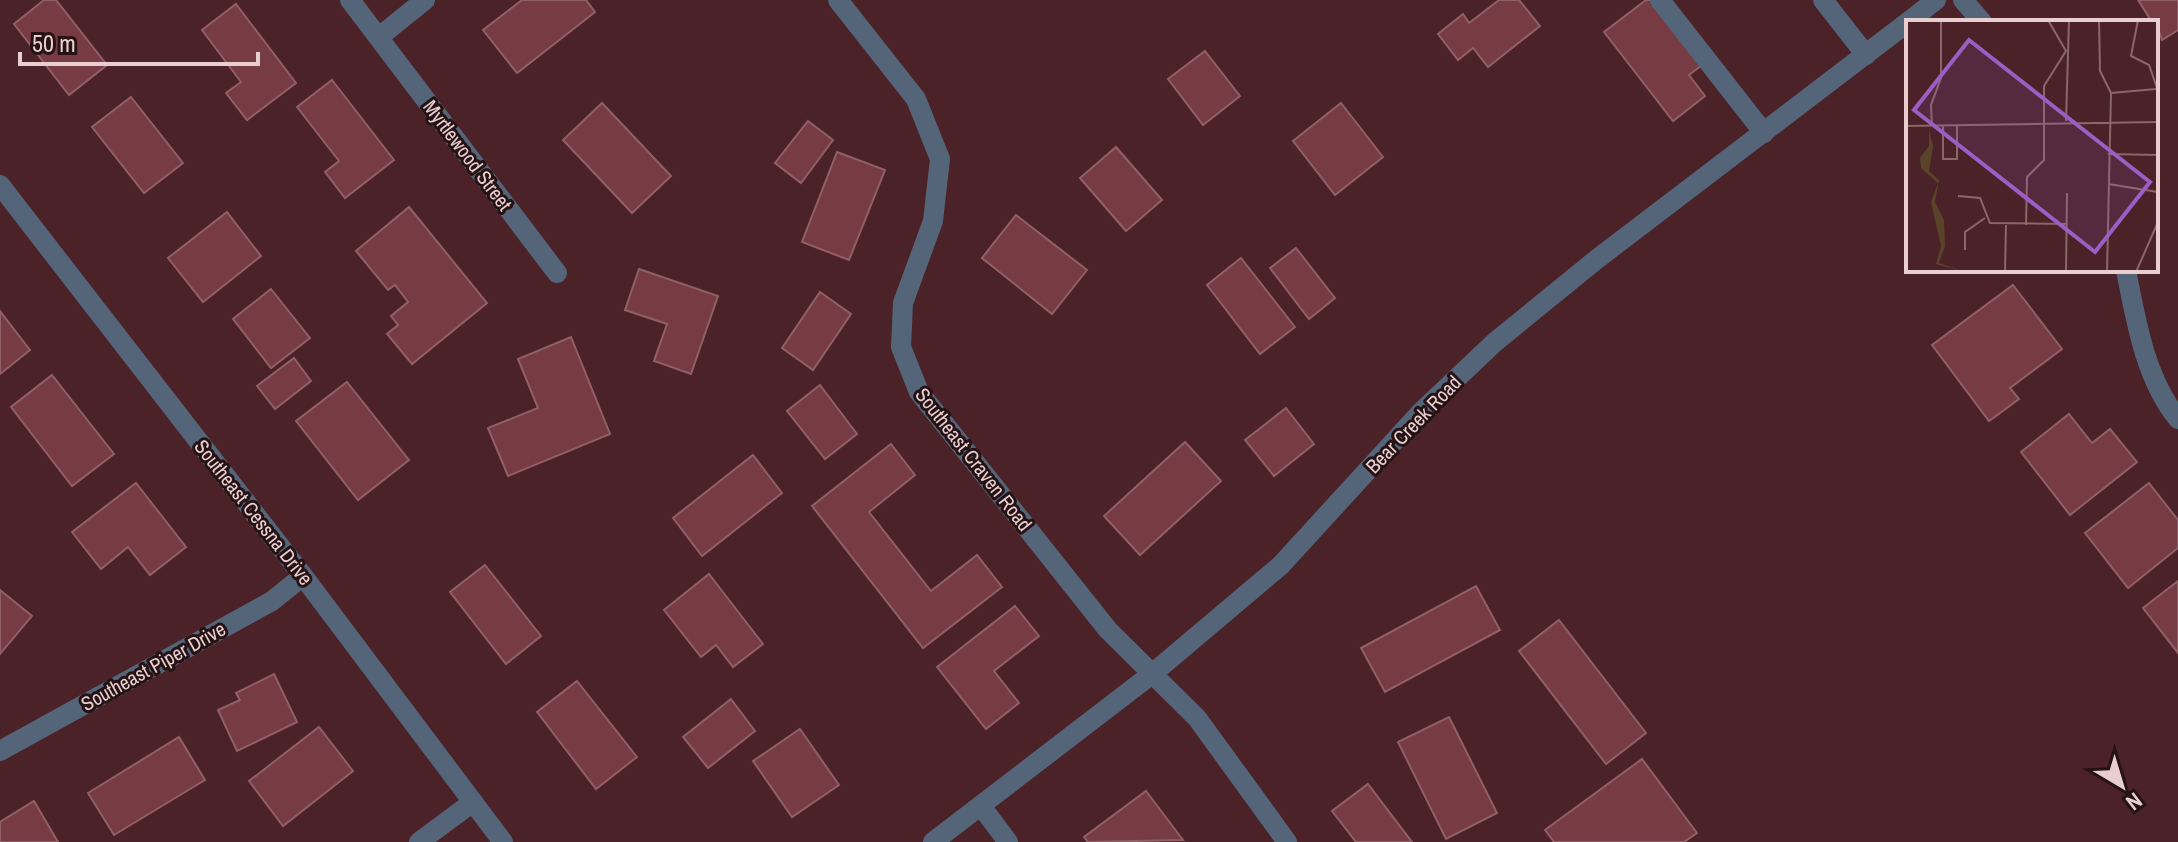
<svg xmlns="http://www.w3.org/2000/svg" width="2178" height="842" font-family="'Archivo Narrow',sans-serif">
  <rect width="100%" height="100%" fill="#4b2227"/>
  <g fill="#773b43" stroke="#8f6065" stroke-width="2">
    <polygon points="44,0 56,0 107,65 69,95 14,24"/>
    <polygon points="522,0 586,0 595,12 517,73 483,30"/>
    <polygon points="1499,0 1519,0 1540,26 1488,67 1473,48 1458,60 1438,34 1463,14 1469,23"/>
    <polygon points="1646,0 1651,0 1702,65 1689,75 1705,96 1673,121 1604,32"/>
    <polygon points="2138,0 2178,0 2178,30 2162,40 2156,22 2152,22"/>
    <polygon points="236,4 296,83 247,120 226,93 241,82 202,30"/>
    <polygon points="1205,51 1240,96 1203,125 1168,79"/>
    <polygon points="332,80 394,160 345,198 325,172 339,161 297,107"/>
    <polygon points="131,97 183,163 144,193 92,127"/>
    <polygon points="602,103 671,176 632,213 563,140"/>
    <polygon points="1341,103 1383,157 1335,195 1293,141"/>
    <polygon points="808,121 833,140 801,183 775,163"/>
    <polygon points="1116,147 1162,200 1126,231 1080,178"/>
    <polygon points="837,152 885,170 849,260 802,242"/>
    <polygon points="409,207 487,303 412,364 387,334 398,325 391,316 408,302 395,285 388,290 356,251"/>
    <polygon points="227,212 261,256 203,302 168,258"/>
    <polygon points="1016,215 1087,270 1052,314 982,258"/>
    <polygon points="1296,248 1335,298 1309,319 1270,268"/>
    <polygon points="1241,258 1295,327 1260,354 1207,285"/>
    <polygon points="639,269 718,296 691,374 654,361 667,324 625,310"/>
    <polygon points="2013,285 2062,349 2010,388 2019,399 1989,421 1932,345"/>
    <polygon points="271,289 310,338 271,368 233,319"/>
    <polygon points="820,292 851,314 813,370 782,348"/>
    <polygon points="0,311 30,350 0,374"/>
    <polygon points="571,337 610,434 508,476 488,428 538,408 518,359"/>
    <polygon points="294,358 311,381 275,409 257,386"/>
    <polygon points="52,375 114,454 72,486 11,407"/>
    <polygon points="347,382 409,460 358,500 296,421"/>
    <polygon points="820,385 857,434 825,459 787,411"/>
    <polygon points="1286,408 1314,444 1274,476 1245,440"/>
    <polygon points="2069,414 2092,443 2110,429 2137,462 2070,515 2021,452"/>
    <polygon points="1185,442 1221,481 1140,555 1104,516"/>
    <polygon points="891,444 915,475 869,512 931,591 977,555 1002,587 923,648 812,506"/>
    <polygon points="753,455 782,493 702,556 673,518"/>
    <polygon points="136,483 186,547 150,575 128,547 101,569 72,532"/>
    <polygon points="2149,483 2178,520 2178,548 2128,588 2085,533"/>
    <polygon points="485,565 541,636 506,664 450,592"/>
    <polygon points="709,574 763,644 733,667 716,645 701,657 664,610"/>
    <polygon points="2178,581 2178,653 2143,608"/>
    <polygon points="1476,586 1500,630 1385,692 1361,648"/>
    <polygon points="0,590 32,616 0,654"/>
    <polygon points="1015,606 1039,636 994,671 1019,703 986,729 937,667"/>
    <polygon points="1559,620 1646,733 1606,764 1519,651"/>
    <polygon points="274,674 297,722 237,751 218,710 240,700 236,693"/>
    <polygon points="577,681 637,757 596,789 537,712"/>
    <polygon points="731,699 755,731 708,768 683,737"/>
    <polygon points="1449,717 1497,813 1446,839 1398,742"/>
    <polygon points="319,727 353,771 283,826 249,781"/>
    <polygon points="800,729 839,785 792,817 753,761"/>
    <polygon points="179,737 205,780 114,835 88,793"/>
    <polygon points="1642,759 1697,833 1684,842 1554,842 1545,830"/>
    <polygon points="1368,784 1412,842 1356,842 1332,811"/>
    <polygon points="1146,791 1183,840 1088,842 1084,837"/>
    <polygon points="34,801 58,842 0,842 0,822"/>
  </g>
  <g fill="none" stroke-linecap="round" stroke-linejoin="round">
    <g stroke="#556579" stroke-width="20">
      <polyline points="350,0 557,273"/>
      <polyline points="838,0 916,99 940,159 933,221 903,303 901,347 919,392 1108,630 1197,718 1287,842"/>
      <polyline points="1660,0 1764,133"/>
      <polyline points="1823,0 1866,55"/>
      <polyline points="1963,0 1982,22"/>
      <polyline points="379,37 425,0"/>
      <polyline points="0,185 303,576 503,842"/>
      <path d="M2126 270C2136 321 2145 378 2178 419"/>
      <polyline points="0,751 272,601 303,576"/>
      <polyline points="981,806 1008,842"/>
      <polyline points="419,842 473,802"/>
    </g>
    <g stroke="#556579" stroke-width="20">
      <polyline points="1908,22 1936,0"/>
      <polyline points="933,842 1152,674 1281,565 1421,412 1495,342 1597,259 1908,22"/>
    </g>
  </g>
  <g text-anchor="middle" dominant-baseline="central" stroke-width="6" stroke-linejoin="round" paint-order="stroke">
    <g font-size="20" fill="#e9ced0" stroke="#251214">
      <text transform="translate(468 155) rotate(53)">Myrtlewood Street</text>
      <text transform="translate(1413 424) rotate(-46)">Bear Creek Road</text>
      <text transform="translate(974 459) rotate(52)">Southeast Craven Road</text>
      <text transform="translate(254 512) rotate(52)">Southeast Cessna Drive</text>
      <text transform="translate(153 666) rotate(-29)">Southeast Piper Drive</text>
    </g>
  </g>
  <g transform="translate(1906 20)">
    <rect width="252" height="252" fill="#4b2227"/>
    <path d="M23 110 27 126 23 151 33 160 29 182 38 200 39 226 33 243 59 252 30 244 35 226 25 182 32 163 15 148 14 138 23 126Z" fill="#5a4429"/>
    <path fill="none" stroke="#8a676b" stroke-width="2" d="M193 0 194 51 205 73 201 252M232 0 225 36 243 45 251 68M205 73 250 69M160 101 163 0M0 106 252 102M26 106 25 85 35 58V0M37 106V139H51V106M202 134 252 135M202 164 252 172M52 176 74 178 84 203 160 204M120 205 121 157 138 140V66L160 31 142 0M59 230V212L79 198M99 252 100 205M160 252 161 173M230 252 252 202"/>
    <path fill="#9c5dc4" fill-opacity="0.15" stroke="#9c5dc4" stroke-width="4" d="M63 20 244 162 189 232 8 90Z"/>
    <rect width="252" height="252" fill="none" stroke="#e9ced0" stroke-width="4"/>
  </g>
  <g transform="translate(2122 786) rotate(142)" stroke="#251214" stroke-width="6" paint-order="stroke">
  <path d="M0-6L14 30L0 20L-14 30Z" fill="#e9ced0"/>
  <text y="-12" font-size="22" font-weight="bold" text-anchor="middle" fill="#e9ced0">N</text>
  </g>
  <path d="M20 52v12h238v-12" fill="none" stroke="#e9ced0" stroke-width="4"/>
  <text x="32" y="52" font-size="24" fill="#e9ced0" stroke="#251214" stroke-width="6" paint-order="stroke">50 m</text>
</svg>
